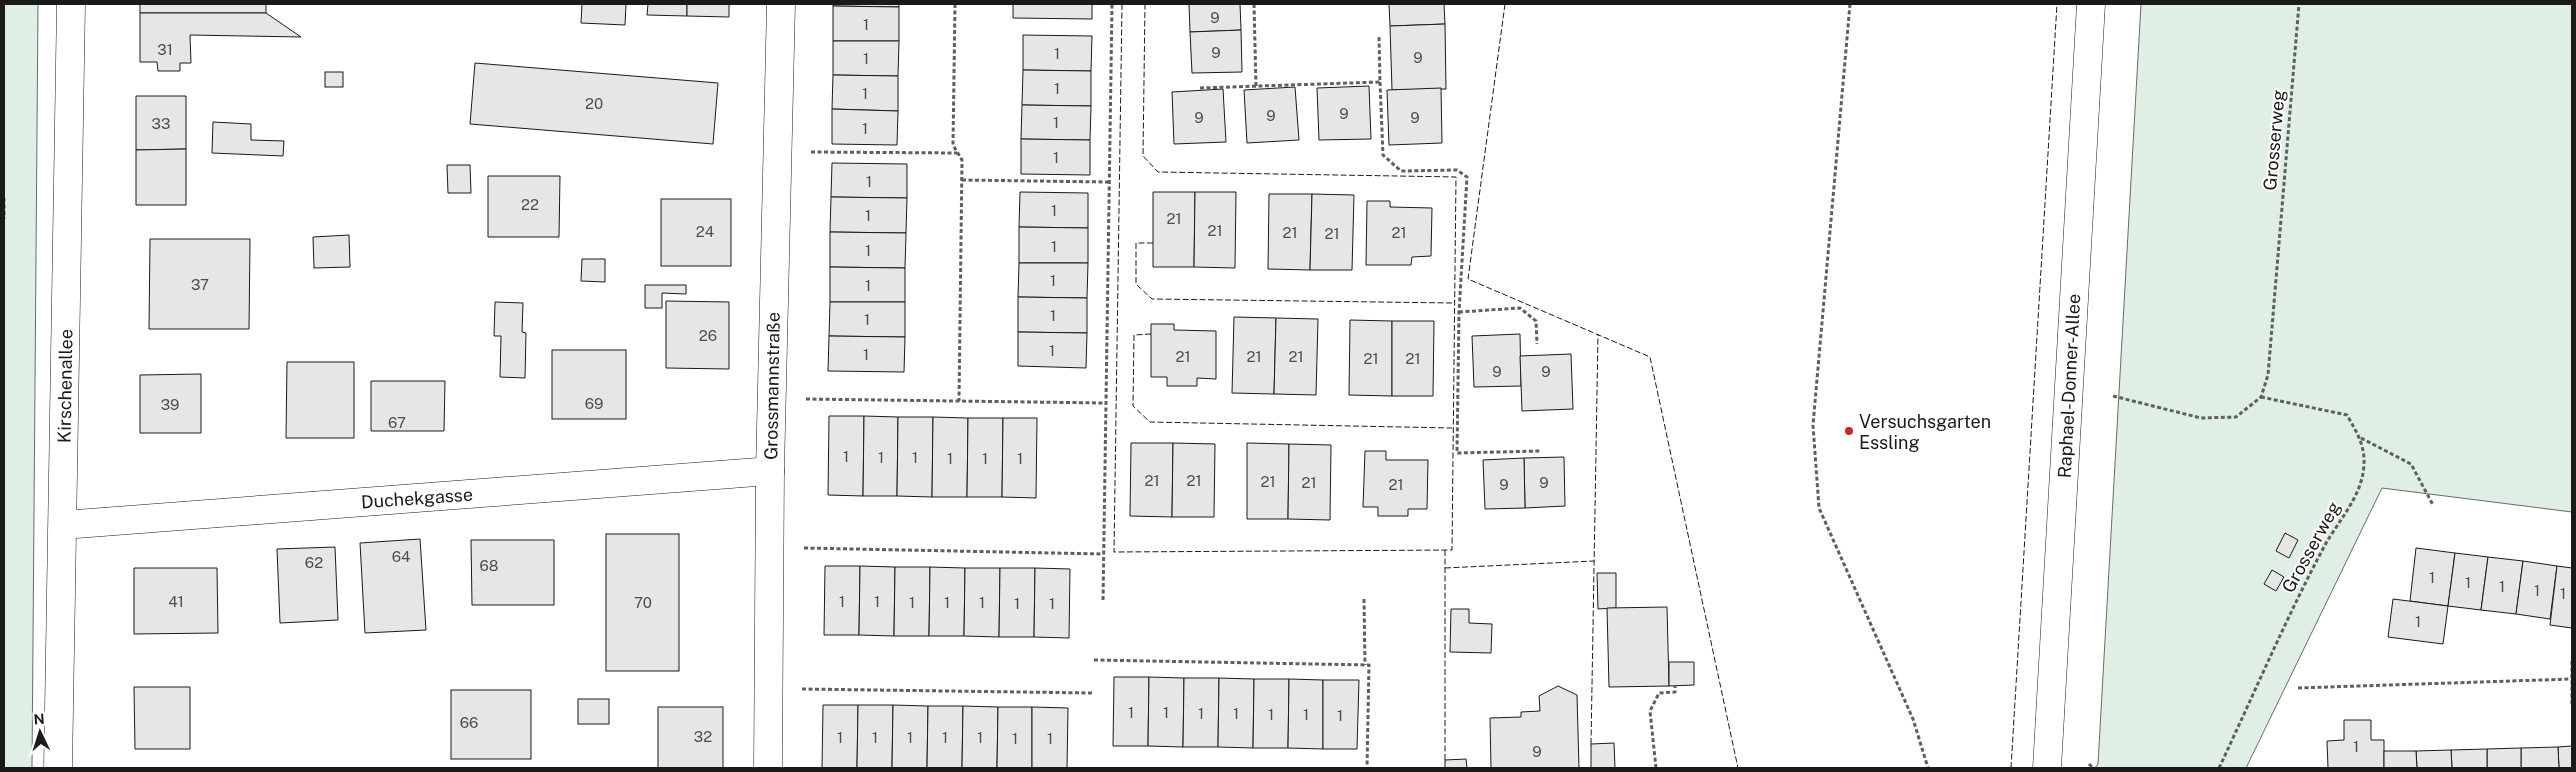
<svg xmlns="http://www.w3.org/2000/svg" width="2576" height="772" font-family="'Public Sans',sans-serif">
  <rect width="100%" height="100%" fill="#fff"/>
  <g fill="#e0efe3" stroke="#6a6a6a">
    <polygon points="4,4 38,4 32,768 4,768"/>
    <polygon points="2141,4 2572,4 2572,512 2382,488 2246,768 2095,768 2098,764"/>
  </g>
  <g fill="#e6e6e6" stroke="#1a1a1a">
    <rect x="140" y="4" width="126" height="9"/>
    <polygon points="582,4 626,4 625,25 581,23"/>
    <polygon points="648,4 687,4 687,16 647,15"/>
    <polygon points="687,4 729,4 729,17 687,16"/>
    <polygon points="833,4 899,4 899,7 833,6"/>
    <polygon points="1013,4 1092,4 1092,19 1013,18"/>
    <polygon points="1189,4 1240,4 1241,30 1190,32"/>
    <polygon points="1389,4 1444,4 1445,24 1390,26"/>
    <polygon points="833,6 899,7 899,41 833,41"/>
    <polygon points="140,13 266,13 301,37 190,35 191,63 180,63 180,71 158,71 157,62 140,62"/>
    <polygon points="1445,24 1446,89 1392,90 1390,26"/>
    <polygon points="1241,30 1242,72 1192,73 1190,32"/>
    <polygon points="1023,35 1092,36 1091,71 1023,70"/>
    <polygon points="833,41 899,41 898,76 833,75"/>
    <polygon points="475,63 718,83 713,144 470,124"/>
    <polygon points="1023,70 1091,71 1091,106 1022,105"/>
    <rect x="325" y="72" width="18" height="15"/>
    <polygon points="833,75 898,76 898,111 832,109"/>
    <polygon points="1369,86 1371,139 1319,140 1317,88"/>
    <polygon points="1295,87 1299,140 1247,143 1244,90"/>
    <polygon points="1441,88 1442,143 1389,145 1387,90"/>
    <polygon points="1223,89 1226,142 1174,144 1172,92"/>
    <polygon points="136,96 186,96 186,149 136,150"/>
    <polygon points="1022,105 1091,106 1090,140 1021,139"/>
    <polygon points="832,109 898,111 897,145 832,144"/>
    <polygon points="213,122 251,124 251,140 284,141 283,156 212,153"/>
    <polygon points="1021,139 1090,140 1090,175 1021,174"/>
    <polygon points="186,149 186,205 136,205 136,150"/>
    <polygon points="832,163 907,164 907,198 831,197"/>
    <polygon points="447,165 470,165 471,193 448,193"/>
    <polygon points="488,176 560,176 559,237 488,237"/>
    <polygon points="1020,192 1088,193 1088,228 1019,227"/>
    <polygon points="1153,192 1195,192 1194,267 1153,267"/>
    <polygon points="1195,192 1236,192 1235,268 1194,267"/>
    <polygon points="1269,194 1312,194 1310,270 1268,269"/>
    <polygon points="1312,194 1354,195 1352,270 1310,270"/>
    <polygon points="831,197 907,198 906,233 830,232"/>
    <rect x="661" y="199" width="70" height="67"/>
    <polygon points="1367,201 1390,201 1390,207 1432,208 1431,256 1412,257 1411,265 1366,265"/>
    <polygon points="1019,227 1088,228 1088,263 1019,263"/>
    <polygon points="830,232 906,233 905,268 830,267"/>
    <polygon points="349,235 350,267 314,268 313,237"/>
    <polygon points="150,239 250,239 249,329 149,329"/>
    <polygon points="582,259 605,259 605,282 581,281"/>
    <polygon points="1019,263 1088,263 1087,298 1018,297"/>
    <polygon points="830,267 905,268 905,302 830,302"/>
    <polygon points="645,285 686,285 686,294 662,293 662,308 645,308"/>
    <polygon points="1018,297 1087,298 1087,333 1018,332"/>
    <polygon points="666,301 729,302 729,369 666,368"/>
    <polygon points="495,302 523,303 522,332 526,333 525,378 500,377 501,336 494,336"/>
    <polygon points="830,302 905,302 905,337 829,336"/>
    <polygon points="1234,317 1276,318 1274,394 1232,393"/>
    <polygon points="1276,318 1318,319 1316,395 1274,394"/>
    <polygon points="1350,320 1392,321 1392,396 1349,395"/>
    <polygon points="1392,321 1434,321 1433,396 1392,396"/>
    <polygon points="1151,324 1174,324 1174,330 1216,331 1216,379 1197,378 1197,386 1167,386 1167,377 1151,377"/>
    <polygon points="1018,332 1087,333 1086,368 1018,366"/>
    <polygon points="1520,334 1521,386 1474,387 1472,336"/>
    <polygon points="829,336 905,337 904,372 828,371"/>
    <rect x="552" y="350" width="74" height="69"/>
    <polygon points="1571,354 1573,409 1522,411 1520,356"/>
    <polygon points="287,362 354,362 354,438 286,438"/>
    <polygon points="201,374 201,433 140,433 140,375"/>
    <polygon points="371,381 445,381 444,431 371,431"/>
    <polygon points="829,416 864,416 863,496 828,495"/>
    <polygon points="864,416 898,417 897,496 863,496"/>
    <polygon points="898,417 933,417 932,497 897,496"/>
    <polygon points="933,417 968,418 967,497 932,497"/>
    <polygon points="968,418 1003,418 1002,497 967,497"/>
    <polygon points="1003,418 1037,418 1036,498 1002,497"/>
    <polygon points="1131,443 1173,443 1172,517 1130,516"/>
    <polygon points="1173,443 1215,444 1214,517 1172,517"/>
    <polygon points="1247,443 1289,444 1288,519 1247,519"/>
    <polygon points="1289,444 1331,445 1330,520 1288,519"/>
    <polygon points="1365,451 1386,451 1386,460 1428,460 1427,509 1408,509 1408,516 1378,516 1378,507 1363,507"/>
    <polygon points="1564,457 1565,506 1525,508 1524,458"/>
    <polygon points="1524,458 1525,508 1485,509 1483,460"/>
    <polygon points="2285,533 2298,540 2289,558 2276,551"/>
    <rect x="606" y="534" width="73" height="137"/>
    <polygon points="420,539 426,630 365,633 360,543"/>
    <polygon points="471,540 554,540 554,605 472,605"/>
    <polygon points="335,547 338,620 280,623 277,549"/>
    <polygon points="2416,548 2455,553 2448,606 2410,601"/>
    <polygon points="2455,553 2488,557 2481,610 2448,606"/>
    <polygon points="2488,557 2523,561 2516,614 2481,610"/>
    <polygon points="2523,561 2557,566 2550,619 2516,614"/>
    <polygon points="825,566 860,566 859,635 824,635"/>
    <polygon points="860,566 895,567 894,636 859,635"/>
    <polygon points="2557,566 2572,568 2572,628 2550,625"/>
    <polygon points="895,567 930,567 929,636 894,636"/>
    <polygon points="930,567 965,568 964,636 929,636"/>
    <polygon points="134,568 217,568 218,633 134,634"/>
    <polygon points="965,568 1000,568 999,637 964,636"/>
    <polygon points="1000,568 1035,568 1034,637 999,637"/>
    <polygon points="1035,568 1070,569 1069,638 1034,637"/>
    <polygon points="2272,570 2284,577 2276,591 2264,584"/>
    <polygon points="1597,573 1616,573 1616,608 1598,609"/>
    <polygon points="2393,599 2448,606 2443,644 2388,637"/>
    <polygon points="1667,607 1669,686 1609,687 1607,608"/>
    <polygon points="1451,609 1469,609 1469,623 1492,624 1491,653 1450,652"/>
    <polygon points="1669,662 1694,662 1694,685 1669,686"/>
    <polygon points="1114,677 1149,677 1148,746 1113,746"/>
    <polygon points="1149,677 1184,678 1183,747 1148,746"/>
    <polygon points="1184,678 1219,678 1218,747 1183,747"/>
    <polygon points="1219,678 1254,679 1253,748 1218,747"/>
    <polygon points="1254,679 1289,679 1288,748 1253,748"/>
    <polygon points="1289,679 1323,680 1323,749 1288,748"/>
    <polygon points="1323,680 1359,680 1357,749 1323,749"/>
    <polygon points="1558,686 1577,695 1579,768 1491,768 1490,718 1521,717 1521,712 1540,711 1539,696"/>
    <polygon points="134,687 190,687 190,749 135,749"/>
    <rect x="451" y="690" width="80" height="69"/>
    <rect x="578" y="699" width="31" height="25"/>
    <polygon points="823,705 858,705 857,768 822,768"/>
    <polygon points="858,705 893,705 892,768 857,768"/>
    <polygon points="893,705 928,706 927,768 892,768"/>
    <polygon points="928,706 963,706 962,768 927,768"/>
    <polygon points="963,706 998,707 997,768 962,768"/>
    <rect x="658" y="707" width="65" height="61"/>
    <polygon points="998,707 1032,707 1032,768 997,768"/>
    <polygon points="1032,707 1068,708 1067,768 1032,768"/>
    <polygon points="2344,720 2371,720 2371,740 2384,740 2384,768 2328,768 2327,741 2344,740"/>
    <polygon points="1614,743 1615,768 1591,768 1591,744"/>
    <polygon points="2572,746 2572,768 2559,768 2558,747"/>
    <polygon points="2558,747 2559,768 2521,768 2521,748"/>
    <polygon points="2521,748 2521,768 2487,768 2487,749"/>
    <polygon points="2487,749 2487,768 2452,768 2451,750"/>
    <polygon points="2451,750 2452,768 2417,768 2416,751"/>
    <polygon points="2384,751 2416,751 2417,768 2384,768"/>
    <polygon points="1466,759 1467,768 1445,768 1445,760"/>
  </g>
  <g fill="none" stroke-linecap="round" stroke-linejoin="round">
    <defs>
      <g id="street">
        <polyline points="63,525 770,471"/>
        <polyline points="58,768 71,4"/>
        <polyline points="768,768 770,471 781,4"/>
        <polyline points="2047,768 2091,4"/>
      </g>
    </defs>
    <use href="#street" stroke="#1a1a1a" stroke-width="29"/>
    <g stroke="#5f5f5f" stroke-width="3" stroke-dasharray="4 2.5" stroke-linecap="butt">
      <polyline points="955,4 953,145 962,160 959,401"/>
      <polyline points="1254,4 1256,86"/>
      <polyline points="1850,4 1813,425 1819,508 1913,719 1928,768"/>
      <polyline points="1380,82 1383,155 1401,171 1457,170 1467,177 1459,312 1457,453 1540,451"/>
      <polyline points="1200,88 1380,82 1379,37"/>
      <polyline points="811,152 957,153"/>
      <polyline points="962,180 1109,182"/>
      <polyline points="4,198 4,219"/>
      <polyline points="1459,312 1520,308 1536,321 1537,344"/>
      <polyline points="2113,396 2201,418 2236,417 2261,397 2268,375 2299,4"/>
      <polyline points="806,399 1105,403"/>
      <polyline points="2361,438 2411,464 2433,505"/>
      <polyline points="804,548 1103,554"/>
      <polyline points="1364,599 1365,665"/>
      <polyline points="1103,600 1112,4"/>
      <polyline points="1094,660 1369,665 1367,768"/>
      <polyline points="2572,661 2572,707"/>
      <polyline points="2298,688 2572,679"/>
      <polyline points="802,689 1093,693"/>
      <polyline points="2089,764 2093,768"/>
      <polyline points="1656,768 1650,711 1659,693 1675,692 1675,685"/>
      <path d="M2219 768C2254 694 2286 618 2325 545 2339 520 2363 495 2364 464 2365 445 2356 431 2347 415L2261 397"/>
    </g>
    <use href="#street" stroke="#fff" stroke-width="28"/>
    <g stroke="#1a1a1a" stroke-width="1" stroke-dasharray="6 2.5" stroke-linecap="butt">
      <polyline points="1122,4 1114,552 1452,550 1456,177 1158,172 1143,156 1145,4"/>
      <polyline points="1505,4 1468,279 1650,357 1738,768"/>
      <polyline points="1153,243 1136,243 1136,284 1152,299 1453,303"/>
      <polyline points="1151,334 1134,335 1133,406 1150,422 1452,428"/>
      <polyline points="1445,550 1445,763"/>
      <polyline points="1445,568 1594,561"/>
      <polyline points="1591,744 1598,334"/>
      <polyline points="2011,768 2057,4"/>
    </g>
  </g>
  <circle fill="#c62828" stroke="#fff" stroke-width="2" cx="1849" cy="431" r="5"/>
  <g text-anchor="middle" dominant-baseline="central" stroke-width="4" stroke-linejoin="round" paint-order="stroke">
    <g font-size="15" fill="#4d4d4d">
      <text x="1215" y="17">9</text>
      <text x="866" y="24">1</text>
      <text x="165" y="49">31</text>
      <text x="1216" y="52">9</text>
      <text x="1057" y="53">1</text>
      <text x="1418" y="57">9</text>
      <text x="866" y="58">1</text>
      <text x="1057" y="88">1</text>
      <text x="865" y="93">1</text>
      <text x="594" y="103">20</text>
      <text x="1344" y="113">9</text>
      <text x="1271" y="115">9</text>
      <text x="1199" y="117">9</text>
      <text x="1415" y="117">9</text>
      <text x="1056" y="122">1</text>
      <text x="161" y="123">33</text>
      <text x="865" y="128">1</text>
      <text x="1056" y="157">1</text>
      <text x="869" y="181">1</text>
      <text x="530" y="204">22</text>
      <text x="1054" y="210">1</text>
      <text x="868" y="215">1</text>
      <text x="1174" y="218">21</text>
      <text x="1215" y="230">21</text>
      <text x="705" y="231">24</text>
      <text x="1290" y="232">21</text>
      <text x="1399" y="232">21</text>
      <text x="1332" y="233">21</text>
      <text x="1054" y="246">1</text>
      <text x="868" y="250">1</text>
      <text x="1053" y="280">1</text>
      <text x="200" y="284">37</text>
      <text x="868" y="285">1</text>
      <text x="1053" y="315">1</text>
      <text x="867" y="319">1</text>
      <text x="708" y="335">26</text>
      <text x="1052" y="350">1</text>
      <text x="866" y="354">1</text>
      <text x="1183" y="356">21</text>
      <text x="1254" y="356">21</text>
      <text x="1296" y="356">21</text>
      <text x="1371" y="358">21</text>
      <text x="1413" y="358">21</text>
      <text x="1497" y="371">9</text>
      <text x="1546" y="371">9</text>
      <text x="594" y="403">69</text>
      <text x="170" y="404">39</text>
      <text x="397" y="422">67</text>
      <text x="846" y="456">1</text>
      <text x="881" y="457">1</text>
      <text x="915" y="457">1</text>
      <text x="950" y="458">1</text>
      <text x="985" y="458">1</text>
      <text x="1020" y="458">1</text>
      <text x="1152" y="480">21</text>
      <text x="1194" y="480">21</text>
      <text x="1268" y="481">21</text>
      <text x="1309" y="482">21</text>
      <text x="1544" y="482">9</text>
      <text x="1396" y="484">21</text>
      <text x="1504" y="484">9</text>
      <text x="401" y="556">64</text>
      <text x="314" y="562">62</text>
      <text x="489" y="565">68</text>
      <text x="2432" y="577">1</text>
      <text x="2468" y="582">1</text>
      <text x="2502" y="586">1</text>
      <text x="2537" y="590">1</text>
      <text x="2563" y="593">1</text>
      <text x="176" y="601">41</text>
      <text x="842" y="601">1</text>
      <text x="877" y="601">1</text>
      <text x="643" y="602">70</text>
      <text x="912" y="602">1</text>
      <text x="947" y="602">1</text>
      <text x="982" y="602">1</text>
      <text x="1017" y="603">1</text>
      <text x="1052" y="603">1</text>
      <text x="2418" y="621">1</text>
      <text x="1131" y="712">1</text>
      <text x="1166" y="712">1</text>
      <text x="1201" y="713">1</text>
      <text x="1236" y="713">1</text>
      <text x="1271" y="714">1</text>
      <text x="1306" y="714">1</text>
      <text x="1340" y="715">1</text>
      <text x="469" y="722">66</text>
      <text x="703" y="736">32</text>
      <text x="840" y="737">1</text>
      <text x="875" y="737">1</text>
      <text x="910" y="737">1</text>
      <text x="945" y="737">1</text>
      <text x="980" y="737">1</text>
      <text x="1015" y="738">1</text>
      <text x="1050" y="738">1</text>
      <text x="2356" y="746">1</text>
      <text x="1537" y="751">9</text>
    </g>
    <g font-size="18" fill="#1a1a1a" stroke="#fff">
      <text transform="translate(2274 140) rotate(-85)">Grosserweg</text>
      <text transform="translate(65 386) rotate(-89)">Kirschenallee</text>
      <text transform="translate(772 386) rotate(-89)">Grossmannstraße</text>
      <text transform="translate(2069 386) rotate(-87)">Raphael-Donner-Allee</text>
      <text transform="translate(417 498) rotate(-4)">Duchekgasse</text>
      <text transform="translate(2311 547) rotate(-61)">Grosserweg</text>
    </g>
    <g font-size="18" fill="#1a1a1a" stroke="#fff" text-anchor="start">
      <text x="1859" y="421">Versuchsgarten<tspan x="1859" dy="21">Essling</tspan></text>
    </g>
  </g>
  <rect width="2576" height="772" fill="none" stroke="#1a1a1a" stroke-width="10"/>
  <g transform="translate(40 732) rotate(356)" stroke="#ffffff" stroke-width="4" paint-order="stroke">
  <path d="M0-4L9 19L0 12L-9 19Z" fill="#1a1a1a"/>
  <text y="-8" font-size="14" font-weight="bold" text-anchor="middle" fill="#1a1a1a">N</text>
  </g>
</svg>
